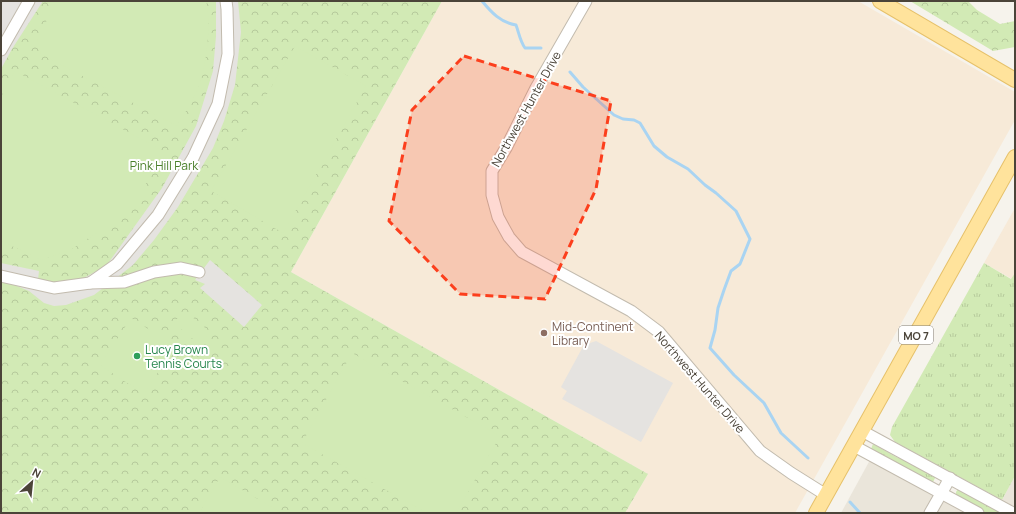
<svg xmlns="http://www.w3.org/2000/svg" width="1016" height="514" font-family="Manrope,sans-serif">
  <defs>
    <pattern id="grass-tufts" width="24" height="20" patternUnits="userSpaceOnUse"><rect width="24" height="20" fill="#d2eab5"/><path d="M3 7l-1-3M5 7V3M7 7l1-3M15 17l-1-3M17 17v-4M19 17l1-3" fill="none" stroke="#b6ca9c"/></pattern>
    <pattern id="forest-crowns" width="20" height="18" patternUnits="userSpaceOnUse"><rect width="20" height="18" fill="#d2eab5"/><path d="M2 6a3 3 0 1 1 6 0M12 15a3 3 0 1 1 6 0" fill="none" stroke="#b6ca9c"/></pattern>
  </defs>
  <rect width="100%" height="100%" fill="#f6f3ec"/>
  <g fill="#eae5da">
    <polygon points="870,460 967,513 841,513"/>
    <polygon points="1015,476 1015,507 1002,500"/>
  </g>
  <g fill="#f7ead8">
    <polygon points="442,1 858,1 1015,92 1015,120 795,513 625,513 648,474 291,272"/>
    <polygon points="1015,208 1015,273 1012,279 984,263"/>
  </g>
  <g fill="url(#grass-tufts)">
    <polygon points="984,263 1011,279 1015,273 1015,476 1002,500 895,442 890,435 892,427"/>
    <polygon points="873,444 898,458 911,461 936,476 933,482 929,481 871,449"/>
    <polygon points="958,489 1006,513 986,513 956,496 956,492"/>
  </g>
  <g fill="url(#forest-crowns)">
    <polygon points="1,1 442,1 291,272 648,474 625,513 1,513"/>
    <polygon points="910,1 968,1 977,10 1000,24 1015,21 1015,47 993,51"/>
  </g>
  <g fill="#d2eab5">
    <path d="M57 1H206C212 21 206 70 198 89 192 102 184 114 177 126L41 54 37 39Z"/>
    <polygon points="295,46 366,86 283,233 211,191"/>
    <polygon points="15,71 165,152 135,202 122,214 98,232 72,249 42,260 1,241 1,97"/>
    <polygon points="184,310 210,332 200,345 174,323"/>
    <polygon points="131,318 175,346 144,394 100,365"/>
    <polygon points="352,353 500,436 456,513 427,513 302,443"/>
    <polygon points="220,477 282,513 199,513"/>
  </g>
  <g fill="#e5e3e0">
    <polygon points="3,1 43,1 12,49 1,69 1,4"/>
    <polygon points="216,1 238,1 241,32 235,85 224,121 213,148 178,207 154,240 133,265 94,295 66,305 54,306 44,303 29,291 12,284 1,282 1,263 39,271 38,280 60,283 78,281 104,267 109,262 162,188 196,126 213,71 216,36"/>
    <polygon points="210,260 262,305 244,327 200,288 205,284 195,280"/>
    <polygon points="586,341 590,343 596,341 673,383 641,442 562,399 567,391 561,387"/>
  </g>
  <g fill="none" stroke-linecap="round" stroke-linejoin="round">
    <g stroke="#a9d4f2" stroke-width="3">
      <path d="M482 1C491 12 501 23 516 25 519 33 520 41 525 48H541"/>
      <polyline points="570,72 583,87 614,115 623,119 634,120 640,123 654,146 667,157 688,169 705,185 716,193 736,211 750,239 740,264 731,271 724,290 718,308 715,330 710,348 734,375 764,403 781,433 808,458"/>
      <polyline points="850,502 860,513"/>
    </g>
    <defs>
      <g id="minor">
        <polyline points="586,1 536,88 506,148 492,171 492,195 498,217 509,237 522,252 631,311 659,332 760,451 791,473 826,495"/>
        <polyline points="1,50 29,1"/>
        <polyline points="1,276 54,288 90,283 124,282 154,272 181,268 199,272"/>
        <polyline points="90,283 117,264 158,215 193,158 218,104 228,54 227,9 226,1"/>
        <polyline points="862,431 1013,513"/>
        <polyline points="854,446 978,513"/>
        <polyline points="930,513 950,478"/>
      </g>
      <g id="major">
        <polyline points="880,1 1015,80"/>
        <polyline points="816,513 1015,157"/>
      </g>
    </defs>
    <use href="#minor" stroke="#c2bbae" stroke-width="13"/>
    <use href="#major" stroke="#e6c16a" stroke-width="16"/>
    <use href="#minor" stroke="#fff" stroke-width="11"/>
    <use href="#major" stroke="#ffe39c" stroke-width="14"/>
  </g>
  <path fill="#fc3f1d" fill-opacity="0.2" stroke="#fc3f1d" stroke-width="3" stroke-dasharray="8 5" stroke-linejoin="round" d="M464 56 611 101 596 189 545 299 460 294 389 221 412 110Z"/>
  <circle fill="#8d6e63" stroke="#fff" stroke-width="1.5" cx="544" cy="333" r="4"/>
  <circle fill="#2e9e5b" stroke="#fff" stroke-width="1.5" cx="137" cy="356" r="4"/>
  <g text-anchor="middle" dominant-baseline="central" stroke-width="4" stroke-linejoin="round" paint-order="stroke">
    <rect fill="#fff" stroke="#817c74" stroke-width="1" x="899" y="326" width="34" height="18" rx="3"/>
    <g font-size="11" font-weight="bold" fill="#4b4439">
      <text x="916" y="335">MO 7</text>
    </g>
    <g font-size="12" fill="#4b4439" stroke="#fff">
      <text transform="translate(526 109) rotate(-61)">Northwest Hunter Drive</text>
      <text transform="translate(700 382) rotate(49)">Northwest Hunter Drive</text>
    </g>
    <g font-size="12" fill="#4a7f2a" stroke="#fff">
      <text x="164" y="165">Pink Hill Park</text>
    </g>
    <g font-size="12" fill="#785e54" stroke="#fff" text-anchor="start">
      <text x="552" y="326">Mid-Continent<tspan x="552" dy="14">Library</tspan></text>
    </g>
    <g font-size="12" fill="#27864d" stroke="#fff" text-anchor="start">
      <text x="145" y="349">Lucy Brown<tspan x="145" dy="14">Tennis Courts</tspan></text>
    </g>
  </g>
  <rect width="1016" height="514" fill="none" stroke="#4b4439" stroke-width="4"/>
  <g transform="translate(32 482) rotate(27)" stroke="#ffffff" stroke-width="3" paint-order="stroke">
  <path d="M0-3L7 15L0 10L-7 15Z" fill="#4b4439"/>
  <text y="-6" font-size="11" font-weight="bold" text-anchor="middle" fill="#4b4439">N</text>
  </g>
</svg>
